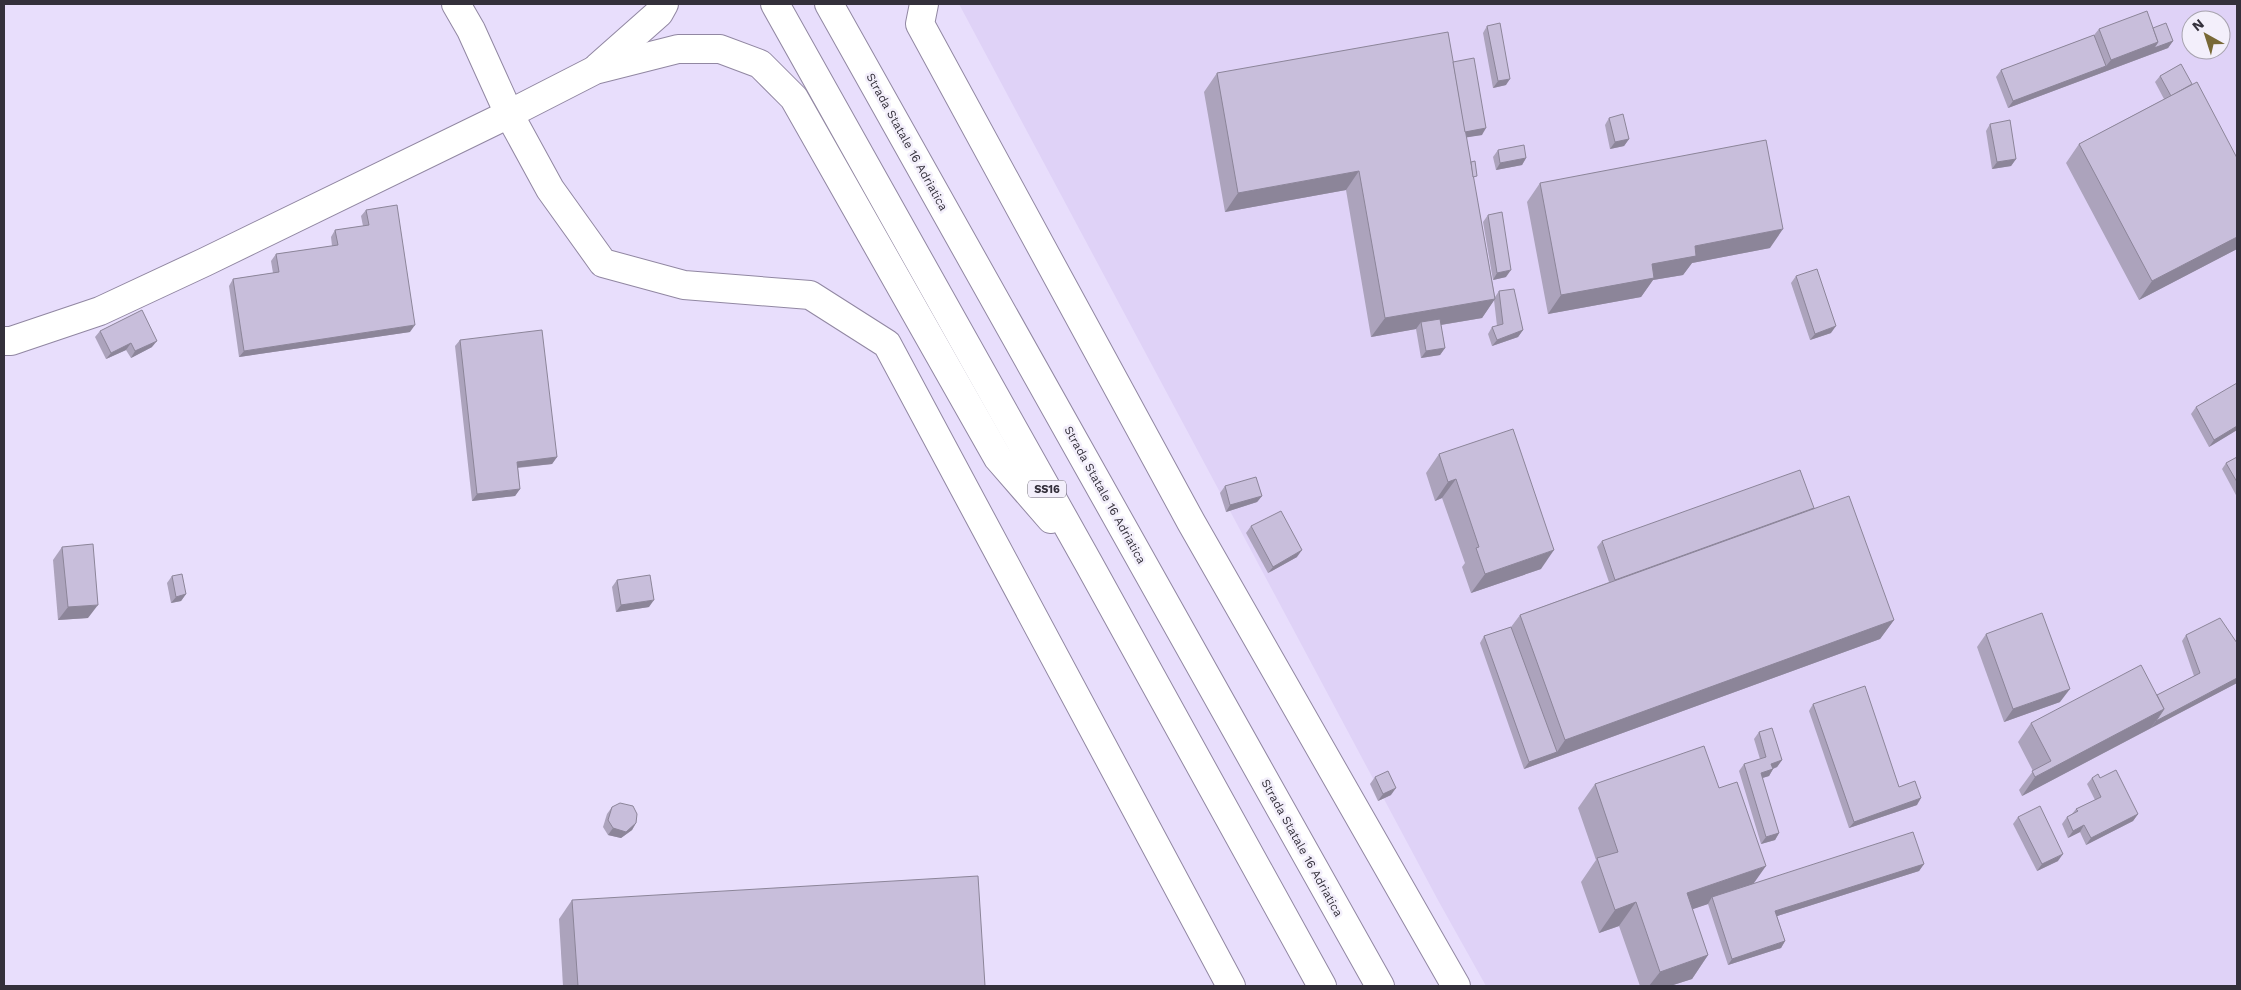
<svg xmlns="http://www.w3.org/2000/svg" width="2241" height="990" font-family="'Work Sans',sans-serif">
  <rect width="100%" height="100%" fill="#e8defc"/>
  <path fill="#dfd2f7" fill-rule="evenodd" d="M959 4H2237V986H1486L1439 902ZM2191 20H2221V50H2191Z"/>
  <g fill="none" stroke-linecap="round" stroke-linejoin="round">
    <defs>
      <g id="minor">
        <polyline points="456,4 471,30 509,114 550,189 603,263 684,285 810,295 887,344 1231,986"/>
        <polyline points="4,341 11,341 100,311 205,262 509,114"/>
      </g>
      <polyline id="tertiary" points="924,4 920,24 1191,522 1456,986"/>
      <g id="trunk">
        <polyline points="775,4 1089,564 1322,986"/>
        <polyline points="829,4 1380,986"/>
        <polyline points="598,67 659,13 664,4"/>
        <polyline points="509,114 595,70 678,49 720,49 760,64 794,98 998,458 1051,519"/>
      </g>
    </defs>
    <use href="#minor" stroke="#9187a2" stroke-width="30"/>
    <use href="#tertiary" stroke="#9187a2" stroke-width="30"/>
    <use href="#trunk" stroke="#9187a2" stroke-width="30"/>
    <use href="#minor" stroke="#fff" stroke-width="28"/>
    <use href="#tertiary" stroke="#fff" stroke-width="28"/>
    <use href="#trunk" stroke="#fff" stroke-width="28"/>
  </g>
  <g fill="#aca3bc">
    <polygon points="1487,26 1506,85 1493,88 1483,33"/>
    <polygon points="2153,28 2173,41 2168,48 2008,108 1996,77 2001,70 2094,35 2099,29"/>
    <polygon points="1453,62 1482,135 1466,137 1495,297 1499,291 1523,330 1518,337 1492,346 1488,334 1492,327 1497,326 1494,300 1482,318 1441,325 1445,348 1440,355 1421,358 1416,329 1371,337 1346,190 1225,212 1204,92 1217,73"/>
    <polygon points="2181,64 2237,249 2139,300 2066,163 2079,144 2164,99 2155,82 2160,76"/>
    <polygon points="1609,118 1629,139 1624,146 1610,149 1605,125"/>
    <polygon points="1990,124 2016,159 2011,166 1992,169 1986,131"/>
    <polygon points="1498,150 1526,158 1522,165 1496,170 1493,157"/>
    <polygon points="1540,183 1770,248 1692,263 1683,275 1653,280 1641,297 1548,314 1527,202"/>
    <polygon points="366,210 410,332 239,357 229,286 233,279 273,273 271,261 276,254 332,246 331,237 335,230 363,226 361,216"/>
    <polygon points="1488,215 1506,277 1493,280 1483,222"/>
    <polygon points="1796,276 1831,333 1810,340 1791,283"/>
    <polygon points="100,331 152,347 131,358 126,350 106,359 95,337"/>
    <polygon points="460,340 557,457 552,464 518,468 520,489 515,496 472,501 455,346"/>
    <polygon points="2196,407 2237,430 2209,447 2191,414"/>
    <polygon points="1439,454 1541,569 1471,593 1462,567 1465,563 1442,498 1435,501 1426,473"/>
    <polygon points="2237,457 2237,497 2222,469 2226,463"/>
    <polygon points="1225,486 1262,496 1257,502 1226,512 1220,493"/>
    <polygon points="1814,508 1894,620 1880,639 1524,769 1480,643 1484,636 1511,627 1520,615 1609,582 1597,547 1602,541"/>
    <polygon points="1251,526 1297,557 1268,573 1246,533"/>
    <polygon points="62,547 88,618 58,620 53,560"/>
    <polygon points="172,576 186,594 181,601 171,603 167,583"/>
    <polygon points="617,580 649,607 616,612 612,587"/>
    <polygon points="1986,634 2060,702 2004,722 1977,647"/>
    <polygon points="2186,635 2237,643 2237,683 2022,796 2019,790 2033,771 2018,742 2031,723 2157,695 2194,676 2182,641"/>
    <polygon points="1813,704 1899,787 1917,805 1849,828 1809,711"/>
    <polygon points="1759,732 1782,760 1777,767 1773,769 1769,776 1762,778 1779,833 1775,840 1761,844 1739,771 1744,764 1760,759 1754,739"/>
    <polygon points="1375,777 1391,795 1378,801 1370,784"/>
    <polygon points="2092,778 2100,778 2138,814 2133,821 2086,845 2080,832 2068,838 2062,824 2067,817 2072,814 2076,809 2095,800 2087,784"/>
    <polygon points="1595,784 1719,788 1753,884 1924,864 1919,871 1777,916 1785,941 1781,948 1728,965 1708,904 1692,909 1708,955 1692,979 1670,986 1640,986 1619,926 1599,933 1581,882 1596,860 1578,808"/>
    <polygon points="612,807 636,823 632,830 621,838 608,835 603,827 607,814"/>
    <polygon points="2018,817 2058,861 2037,871 2013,824"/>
    <polygon points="572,900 985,986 563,986 559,919"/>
  </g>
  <g fill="#8c8599">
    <polygon points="2173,41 2168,48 2008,108 2013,101 2106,66 2111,60 2158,42"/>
    <polygon points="1510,79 1506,85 1493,88 1498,81"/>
    <polygon points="1486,128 1482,135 1450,140 1455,133"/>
    <polygon points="1629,139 1624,146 1610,149 1615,142"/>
    <polygon points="1526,158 1522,165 1496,170 1500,163"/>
    <polygon points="2016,159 2011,166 1992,169 1997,162"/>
    <polygon points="1359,171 1346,190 1225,212 1238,193"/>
    <polygon points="1783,229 1770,248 1692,263 1683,275 1653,280 1641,297 1548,314 1561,295 1652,264 1695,246"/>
    <polygon points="2237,237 2237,249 2139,300 2152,281"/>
    <polygon points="1511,270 1506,277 1493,280 1497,273"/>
    <polygon points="1495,299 1482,318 1422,328 1421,322 1416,329 1371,337 1385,318"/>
    <polygon points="415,325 410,332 239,357 244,351"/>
    <polygon points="1836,326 1831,333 1810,340 1815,334"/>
    <polygon points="1523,330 1518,337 1492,346 1497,340"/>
    <polygon points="157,341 152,347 131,358 135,351"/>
    <polygon points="131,343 126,350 106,359 111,353"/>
    <polygon points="1445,348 1440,355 1421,358 1426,351"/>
    <polygon points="2237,426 2237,430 2209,447 2214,440"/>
    <polygon points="557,457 552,464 512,468 517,462"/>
    <polygon points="1456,479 1442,498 1435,501 1448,482"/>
    <polygon points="520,489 515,496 472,501 477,494"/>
    <polygon points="1262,496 1257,502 1226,512 1230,505"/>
    <polygon points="1302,550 1297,557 1268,573 1273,567"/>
    <polygon points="1554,550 1541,569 1471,593 1485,574"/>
    <polygon points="186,594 181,601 171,603 176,597"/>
    <polygon points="654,600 649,607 616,612 621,605"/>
    <polygon points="98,605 88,618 58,620 68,607"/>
    <polygon points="1894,620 1880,639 1524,769 1529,762 1557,752 1565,740"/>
    <polygon points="2237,678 2237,683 2151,728 2156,721"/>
    <polygon points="2070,689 2060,702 2004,722 2013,709"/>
    <polygon points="2164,709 2151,728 2022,796 2035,777"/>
    <polygon points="1782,760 1777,767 1767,771 1771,764"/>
    <polygon points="1773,769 1769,776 1756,780 1761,773"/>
    <polygon points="1396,788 1391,795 1378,801 1383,794"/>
    <polygon points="1921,798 1917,805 1849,828 1854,822"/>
    <polygon points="2138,814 2133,821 2086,845 2091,838"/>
    <polygon points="636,823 632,830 621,838 608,835 613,828"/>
    <polygon points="2084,825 2080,832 2068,838 2073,831"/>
    <polygon points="1779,833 1775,840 1761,844 1766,837"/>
    <polygon points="2063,854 2058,861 2037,871 2042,864"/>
    <polygon points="1924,864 1919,871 1771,918 1775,911"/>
    <polygon points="1766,866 1749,890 1712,897 1708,904 1670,917 1687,893"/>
    <polygon points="1636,902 1619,926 1599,933 1615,910"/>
    <polygon points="1785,941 1781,948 1728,965 1732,959"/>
    <polygon points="1708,955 1692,979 1670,986 1649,986 1660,972"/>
  </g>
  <g fill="#c8bedb" stroke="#8c8599">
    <polygon points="2147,11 2158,42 2111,60 2099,29"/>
    <polygon points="1500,23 1510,79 1498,81 1487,26"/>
    <polygon points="2166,23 2173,41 2154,48 2158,42 2153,28"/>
    <polygon points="1448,32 1495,299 1385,318 1359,171 1238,193 1217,73"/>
    <polygon points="2094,35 2106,66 2013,101 2001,70"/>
    <polygon points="1474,58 1486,128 1465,132 1453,62"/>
    <polygon points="2181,64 2192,84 2171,96 2160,76"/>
    <polygon points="2197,82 2237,158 2237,237 2152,281 2079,144"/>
    <polygon points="1623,114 1629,139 1615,142 1609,118"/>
    <polygon points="2010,120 2016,159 1997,162 1990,124"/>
    <polygon points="1766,140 1783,229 1695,246 1696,256 1652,264 1654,278 1561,295 1540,183"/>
    <polygon points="1524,145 1526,158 1500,163 1498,150"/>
    <polygon points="1475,161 1477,176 1473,177 1471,162"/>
    <polygon points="397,205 415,325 244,351 233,279 279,272 276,254 338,245 335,230 369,225 366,210"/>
    <polygon points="1502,212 1511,270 1497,273 1488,215"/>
    <polygon points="1817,269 1836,326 1815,334 1796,276"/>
    <polygon points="1514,289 1523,330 1497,340 1492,327 1503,324 1499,291"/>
    <polygon points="142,310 157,341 135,351 131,343 111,353 100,331"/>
    <polygon points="1440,319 1445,348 1426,351 1421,322"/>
    <polygon points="542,330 557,457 517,462 520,489 477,494 460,340"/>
    <polygon points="2237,383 2237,426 2214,440 2196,407"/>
    <polygon points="1513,429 1554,550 1485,574 1476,548 1479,547 1456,479 1448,482 1439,454"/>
    <polygon points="2237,457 2237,482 2226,463"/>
    <polygon points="1800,470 1814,508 1615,580 1602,541"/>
    <polygon points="1256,477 1262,496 1230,505 1225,486"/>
    <polygon points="1849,496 1894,620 1565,740 1520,615"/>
    <polygon points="1281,511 1302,550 1273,567 1251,526"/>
    <polygon points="93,544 98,605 68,607 62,547"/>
    <polygon points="182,574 186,594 176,597 172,576"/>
    <polygon points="650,575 654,600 621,605 617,580"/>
    <polygon points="2042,613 2070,689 2013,709 1986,634"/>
    <polygon points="2220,618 2237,643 2237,678 2156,721 2164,709 2157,695 2200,673 2186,635"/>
    <polygon points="1511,627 1557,752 1529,762 1484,636"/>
    <polygon points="2141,665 2164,709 2035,777 2032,771 2051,761 2031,723"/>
    <polygon points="1865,686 1899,787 1915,781 1921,798 1854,822 1813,704"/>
    <polygon points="1772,728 1782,760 1771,764 1773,769 1761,773 1779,833 1766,837 1744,764 1766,757 1759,732"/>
    <polygon points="1704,746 1719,788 1737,782 1766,866 1687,893 1708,955 1660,972 1636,902 1615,910 1597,858 1618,852 1595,784"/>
    <polygon points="2116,770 2138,814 2091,838 2084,825 2073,831 2067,817 2078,811 2076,809 2101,797 2092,778 2098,774 2100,778"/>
    <polygon points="1388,771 1396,788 1383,794 1375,777"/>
    <polygon points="620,803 633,806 637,814 636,823 626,832 613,828 608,820 612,807"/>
    <polygon points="2040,806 2063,854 2042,864 2018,817"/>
    <polygon points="1913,832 1924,864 1775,911 1785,941 1732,959 1712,897"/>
    <polygon points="978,876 985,986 578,986 572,900"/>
  </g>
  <g text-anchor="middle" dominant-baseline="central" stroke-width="5" stroke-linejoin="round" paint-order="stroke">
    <rect fill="#f3effb" stroke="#6d6975" stroke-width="1" x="1028" y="480.5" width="38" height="17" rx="4"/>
    <g font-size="11" font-weight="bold" fill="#34303b">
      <text x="1047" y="489">SS16</text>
    </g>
    <g font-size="12" fill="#34303b" stroke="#f3effb">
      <text transform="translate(907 142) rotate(61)">Strada Statale 16 Adriatica</text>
      <text transform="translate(1105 495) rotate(61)">Strada Statale 16 Adriatica</text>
      <text transform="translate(1302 848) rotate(61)">Strada Statale 16 Adriatica</text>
    </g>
  </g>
  <rect width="2241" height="990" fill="none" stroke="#34303b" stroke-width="10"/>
  <g transform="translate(2206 35) rotate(321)"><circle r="24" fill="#f3effb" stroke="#a7a3ae"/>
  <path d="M0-4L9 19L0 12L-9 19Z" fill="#786836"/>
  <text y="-8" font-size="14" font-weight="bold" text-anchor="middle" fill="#34303b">N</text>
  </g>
</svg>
